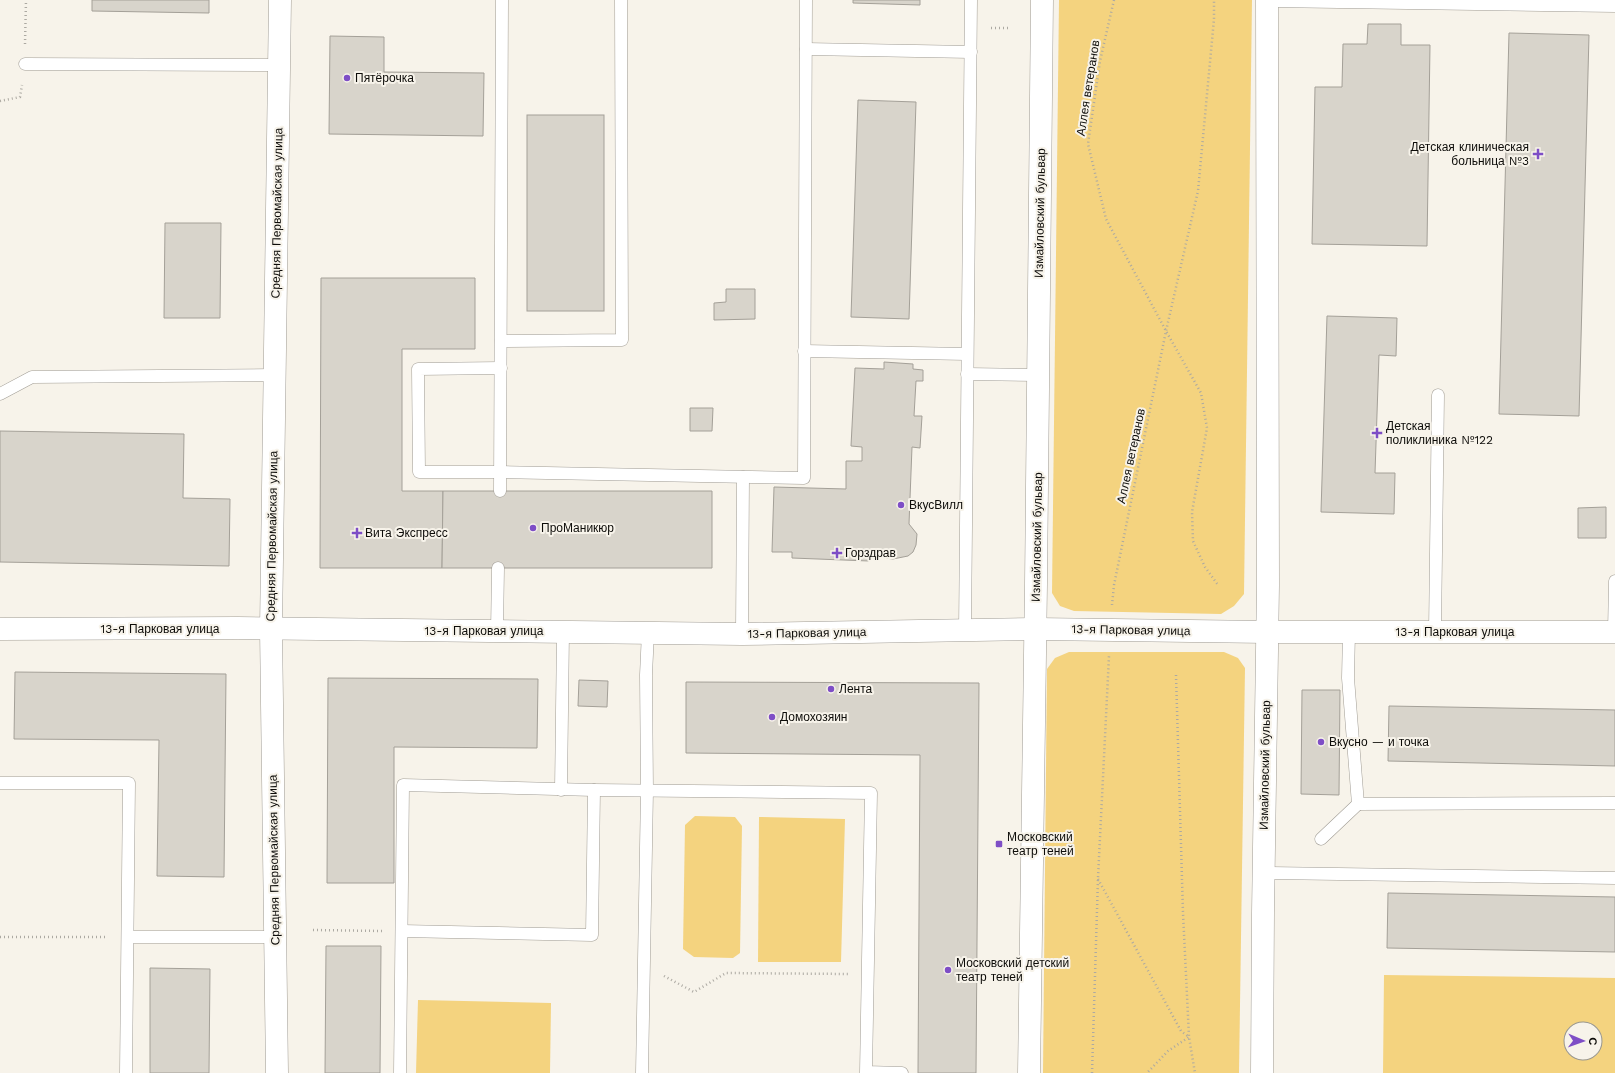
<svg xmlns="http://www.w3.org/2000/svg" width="1615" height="1073" font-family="'Work Sans',sans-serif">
  <rect width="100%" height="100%" fill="#f7f3ea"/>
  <g fill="#f4d37f" fill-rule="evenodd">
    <polygon points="1059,0 1252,0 1244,594 1234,606 1221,614 1074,611 1060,606 1052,593"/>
    <polygon points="1069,652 1224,652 1238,658 1245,668 1239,1073 1043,1073 1047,669 1055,658"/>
    <polygon points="695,816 735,817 742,826 740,953 733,958 694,957 683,949 685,825"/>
    <polygon points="759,817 845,819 841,962 758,962"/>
    <path d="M1384 975 1615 978V1073H1383ZM1571 1029H1595V1053H1571Z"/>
    <polygon points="418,1000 551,1003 550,1073 416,1073"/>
  </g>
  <g fill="#d8d4cb" stroke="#a4a098">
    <polygon points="92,0 209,0 209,13 92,11"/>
    <polygon points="853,0 920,0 920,5 853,3"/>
    <polygon points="1368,24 1401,24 1401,45 1430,45 1427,246 1312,244 1315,87 1342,87 1343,44 1367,44"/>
    <polygon points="1509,33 1589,35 1579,416 1499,414"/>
    <polygon points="330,36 384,37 384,72 484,73 483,136 329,134"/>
    <polygon points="858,100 916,102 909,319 851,317"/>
    <rect x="527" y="115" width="77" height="196"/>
    <polygon points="165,223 221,223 220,318 164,318"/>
    <polygon points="321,278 475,278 475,349 402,349 402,491 443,491 442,568 320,568"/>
    <polygon points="726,289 755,289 755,319 714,320 714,303 726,302"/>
    <polygon points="1327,316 1397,318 1396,356 1379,355 1375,473 1395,473 1394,514 1321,512"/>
    <polygon points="884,362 913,364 913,369 923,370 923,381 916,381 914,416 922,416 920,448 912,447 909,524 917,534 916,545 913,552 908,556 893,559 885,558 870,551 869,561 792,558 792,552 772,552 774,487 846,489 846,461 862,461 862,447 851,446 855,368 884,369"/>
    <polygon points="690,408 713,408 712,431 690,431"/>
    <polygon points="0,431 184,434 183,498 230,499 229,566 0,562"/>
    <polygon points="443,491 712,491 712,568 442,568"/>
    <polygon points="1606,507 1606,538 1578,538 1578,508"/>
    <polygon points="15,672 226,674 224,877 157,876 159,740 14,739"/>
    <polygon points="328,678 538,679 537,748 394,747 394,883 327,883"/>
    <polygon points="579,680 608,681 607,707 578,706"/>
    <polygon points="686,682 979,683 976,1073 918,1073 920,755 686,753"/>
    <polygon points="1302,690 1340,690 1339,795 1301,794"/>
    <polygon points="1389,706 1615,710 1615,766 1388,761"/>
    <polygon points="1388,893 1615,897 1615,952 1387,948"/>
    <polygon points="326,946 381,946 380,1073 325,1073"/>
    <polygon points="150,968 210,969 209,1073 150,1073"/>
  </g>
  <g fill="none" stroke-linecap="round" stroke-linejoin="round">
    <defs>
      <g id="lane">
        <polyline points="1267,1 1615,6"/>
        <polyline points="806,49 971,52"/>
        <polyline points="25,64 280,65"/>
        <polyline points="501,341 622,340 621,0"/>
        <polyline points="804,351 967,354"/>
        <polyline points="501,368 418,369 419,472 500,472 804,478 806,0"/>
        <polyline points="967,374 1038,375"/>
        <polyline points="0,394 32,377 274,375"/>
        <polyline points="500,491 502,0"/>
        <polyline points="497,631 498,568"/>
        <polyline points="965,631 971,0"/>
        <polyline points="1349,632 1348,678 1358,804 1615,803"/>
        <polyline points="1435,632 1438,395"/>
        <polyline points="1614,632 1615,581"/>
        <polyline points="742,634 743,477"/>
        <polyline points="0,783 129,783 126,1073"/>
        <polyline points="561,790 563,632"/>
        <polyline points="1321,839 1358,804"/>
        <polyline points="1264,873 1615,878"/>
        <polyline points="402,931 592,935 594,790"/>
        <polyline points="128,937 276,937"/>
        <polyline points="400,1073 403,785 594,790 871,793 866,1072 902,1073"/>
        <polyline points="642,1073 647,791 646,675 648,632"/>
      </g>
      <g id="street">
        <polyline points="0,629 238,628 742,634 1036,629"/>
        <polyline points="277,1073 271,629 280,0"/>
      </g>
      <g id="secondary">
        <polyline points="1036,629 1267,632 1615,632"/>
        <polyline points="1029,1073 1036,584 1042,0"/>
        <polyline points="1262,1073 1263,913 1268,585 1267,0"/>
      </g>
    </defs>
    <use href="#lane" stroke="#a09c94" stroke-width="13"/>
    <use href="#street" stroke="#a09c94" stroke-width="23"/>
    <use href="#secondary" stroke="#a09c94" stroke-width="23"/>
    <g stroke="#aca9a2" stroke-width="2.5" stroke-dasharray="1 3" stroke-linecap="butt">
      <polyline points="1114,0 1100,61 1088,144 1106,219 1166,331 1201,393 1207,428 1192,512 1193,541 1205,567 1218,585"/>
      <polyline points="991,28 1010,28"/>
      <polyline points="25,44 26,0"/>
      <polyline points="0,101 20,97 22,85"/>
      <polyline points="1112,605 1114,585 1166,331 1198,191 1214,19 1214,0"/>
      <polyline points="1176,675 1183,913 1189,1037 1195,1073"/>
      <polyline points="1098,879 1181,1031 1189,1037 1168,1051 1147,1073"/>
      <polyline points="313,930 382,931"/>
      <polyline points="0,937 107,937"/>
      <polyline points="664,976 694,992 726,973 848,974"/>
      <polyline points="1092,1073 1098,878 1109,656"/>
    </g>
    <use href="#lane" stroke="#fff" stroke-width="12"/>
    <use href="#street" stroke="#fff" stroke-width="22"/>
    <use href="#secondary" stroke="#fff" stroke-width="22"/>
  </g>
  <g fill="#7e4ec6" stroke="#f7f3ea" stroke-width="1.5">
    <circle cx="347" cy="78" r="4"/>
    <path d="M1536 148h4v4h4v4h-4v4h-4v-4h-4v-4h4z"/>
    <path d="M1375 427h4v4h4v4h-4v4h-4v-4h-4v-4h4z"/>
    <circle cx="901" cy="505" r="4"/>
    <circle cx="533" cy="528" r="4"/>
    <path d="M355 527h4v4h4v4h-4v4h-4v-4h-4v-4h4z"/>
    <path d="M835 547h4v4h4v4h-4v4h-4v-4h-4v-4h4z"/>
    <circle cx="831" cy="689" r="4"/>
    <circle cx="772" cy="717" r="4"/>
    <circle cx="1321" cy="742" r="4"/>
    <rect x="995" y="840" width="8" height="8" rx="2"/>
    <circle cx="948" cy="970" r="4"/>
  </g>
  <g text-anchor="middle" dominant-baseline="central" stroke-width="4" stroke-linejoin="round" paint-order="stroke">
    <g font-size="12" fill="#0d0c09" stroke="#f7f3ea" text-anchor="start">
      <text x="355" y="78">Пятёрочка</text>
      <text x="1529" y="147" text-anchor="end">Детская клиническая<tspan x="1529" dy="14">больница №3</tspan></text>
      <text x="1386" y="426">Детская<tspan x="1386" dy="14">поликлиника №122</tspan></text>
      <text x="909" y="505">ВкусВилл</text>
      <text x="541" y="528">ПроМаникюр</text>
      <text x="365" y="533">Вита Экспресс</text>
      <text x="845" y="553">Горздрав</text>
      <text x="839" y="689">Лента</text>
      <text x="780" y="717">Домохозяин</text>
      <text x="1329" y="742">Вкусно — и точка</text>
      <text x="1007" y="837">Московский<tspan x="1007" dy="14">театр теней</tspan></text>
      <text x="956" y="963">Московский детский<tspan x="956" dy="14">театр теней</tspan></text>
    </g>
    <g font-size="12" fill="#0d0c09" stroke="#f7f3ea">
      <text transform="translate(1088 88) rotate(-81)">Аллея ветеранов</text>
      <text transform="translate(277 213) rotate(-89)">Средняя Первомайская улица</text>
      <text transform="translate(1040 213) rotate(-89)">Измайловский бульвар</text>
      <text transform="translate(1131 456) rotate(-78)">Аллея ветеранов</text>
      <text transform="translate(272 536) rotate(-89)">Средняя Первомайская улица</text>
      <text transform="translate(1037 537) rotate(-89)">Измайловский бульвар</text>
      <text x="160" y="629">13-я Парковая улица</text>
      <text transform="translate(1131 630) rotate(1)">13-я Парковая улица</text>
      <text x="484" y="631">13-я Парковая улица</text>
      <text x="1455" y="632">13-я Парковая улица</text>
      <text transform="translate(807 633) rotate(-1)">13-я Парковая улица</text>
      <text transform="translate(1265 765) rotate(-89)">Измайловский бульвар</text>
      <text transform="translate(274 860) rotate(-91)">Средняя Первомайская улица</text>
    </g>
  </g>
  <g transform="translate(1583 1041) rotate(92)"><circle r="19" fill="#f7f3ea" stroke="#999790"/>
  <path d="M0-3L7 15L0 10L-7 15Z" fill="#7e4ec6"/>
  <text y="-6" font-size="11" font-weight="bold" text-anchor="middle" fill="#0d0c09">С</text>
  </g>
</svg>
